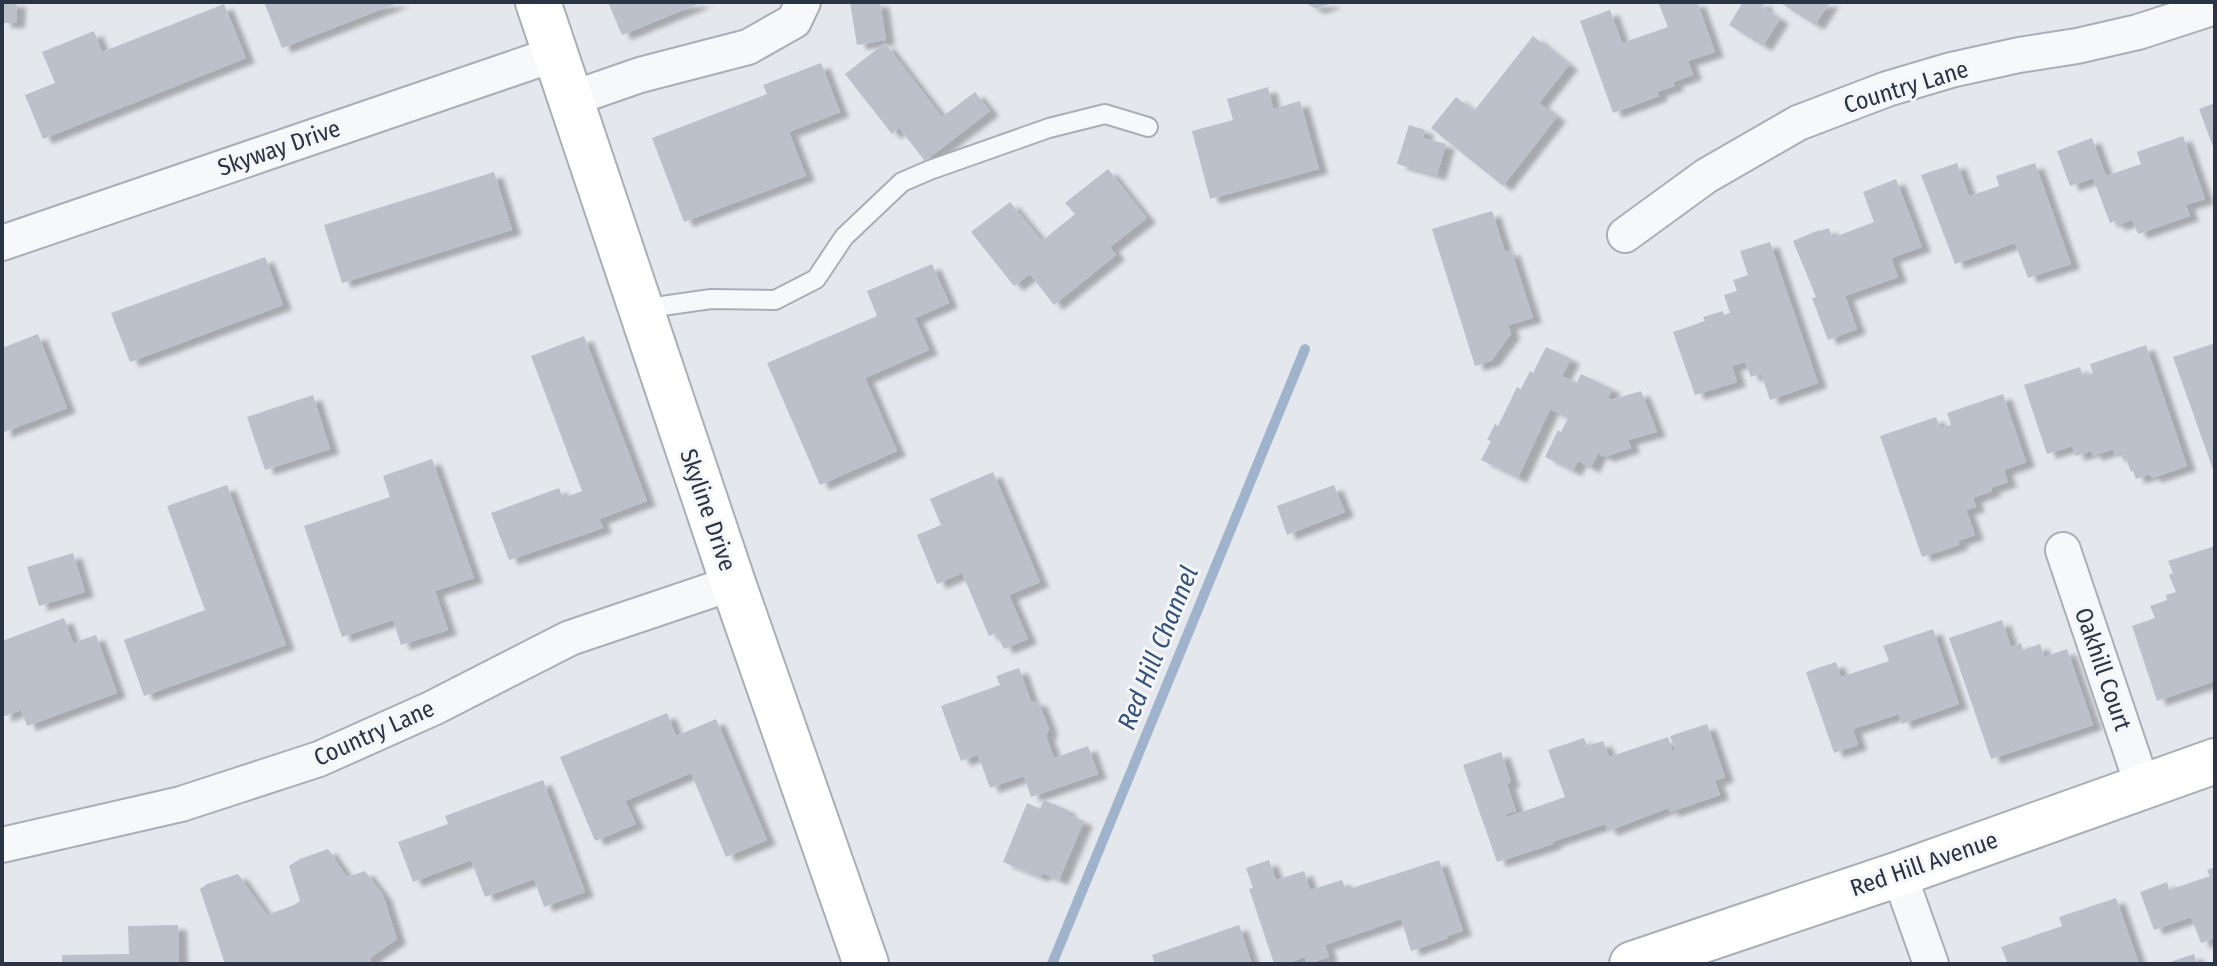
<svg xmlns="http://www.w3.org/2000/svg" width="2217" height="966" font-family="'Fira Sans Condensed',sans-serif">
  <defs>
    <filter id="shadow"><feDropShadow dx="9" dy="5" stdDeviation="2" flood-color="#0004"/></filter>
  </defs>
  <rect width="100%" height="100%" fill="#e4e7ec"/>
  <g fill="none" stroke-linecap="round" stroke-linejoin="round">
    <polyline stroke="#9fb4cc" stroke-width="10" points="1052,964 1305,349"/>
  </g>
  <g fill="#bbc0ca" filter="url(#shadow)">
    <polygon points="2,2 17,2 16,23 2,23"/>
    <polygon points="264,2 400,2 282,48"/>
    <polygon points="608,2 703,2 622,35"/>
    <polygon points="850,2 880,2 886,40 857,45"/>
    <polygon points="1304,2 1334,2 1316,9"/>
    <polygon points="1658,2 1697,2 1715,52 1688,61 1693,75 1673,82 1675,86 1657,92 1659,96 1613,113 1580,21 1610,10 1622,43 1668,27"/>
    <polygon points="1743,2 1765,2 1762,7 1780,19 1763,46 1729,25"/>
    <polygon points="1779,2 1830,2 1815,25"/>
    <polygon points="224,4 246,58 43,139 25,95 55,83 42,52 94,31 102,52"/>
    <polygon points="1533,36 1569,65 1539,103 1557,117 1503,186 1431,128 1456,97 1474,111"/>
    <polygon points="885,43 942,117 975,92 990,111 925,161 899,128 892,134 845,74"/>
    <polygon points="821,63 840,112 789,132 806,176 684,222 652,138 767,94 763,85"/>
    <polygon points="1268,87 1273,109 1300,101 1319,169 1210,199 1192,131 1233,120 1227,99"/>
    <polygon points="2215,103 2215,152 2199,109"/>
    <polygon points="1409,125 1425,130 1423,138 1446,144 1437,175 1397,164"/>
    <polygon points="2183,136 2205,199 2186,205 2190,216 2138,234 2132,220 2116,226 2115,221 2110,223 2093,178 2070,186 2057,151 2092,138 2106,176 2141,164 2137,152"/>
    <polygon points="1957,163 1969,196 1999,186 1996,176 2035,163 2071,264 2028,278 2015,243 1955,264 1921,175"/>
    <polygon points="1108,169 1147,218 1110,247 1116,255 1054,305 1030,274 1014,286 971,232 1010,202 1042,241 1075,214 1065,203"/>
    <polygon points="494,172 512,230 342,283 324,225"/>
    <polygon points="1896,179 1922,247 1891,258 1898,277 1845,296 1857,329 1828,340 1812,298 1816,297 1793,241 1819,230 1819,231 1829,228 1832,238 1874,222 1863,192"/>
    <polygon points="1492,211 1505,252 1511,250 1533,318 1508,325 1511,334 1491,361 1475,366 1432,229"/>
    <polygon points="1770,242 1818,383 1770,400 1761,373 1751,377 1745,362 1732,366 1737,382 1695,395 1673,332 1705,321 1703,317 1723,311 1724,315 1730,313 1724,295 1737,291 1733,280 1748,275 1740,251"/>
    <polygon points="265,257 283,305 130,362 111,313"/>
    <polygon points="932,264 949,303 915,318 929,350 865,378 897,451 820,485 767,363 877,316 867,291"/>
    <polygon points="38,334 67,408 2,433 2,348"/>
    <polygon points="584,336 647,501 599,519 603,528 509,560 491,513 559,488 563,498 582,491 531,356"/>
    <polygon points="2215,343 2215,475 2173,357"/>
    <polygon points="2146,345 2187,466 2152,478 2150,474 2136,479 2133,471 2131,472 2125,455 2116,457 2113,449 2093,456 2091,451 2076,456 2072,446 2047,454 2024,385 2080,367 2083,376 2093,373 2090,364"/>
    <polygon points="1546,347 1571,359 1562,376 1577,383 1581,374 1612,389 1608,398 1611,400 1641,391 1657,432 1628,440 1631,448 1605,457 1598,453 1591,468 1578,461 1573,471 1545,457 1558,430 1561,432 1568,418 1550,409 1518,478 1481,460 1491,441 1487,440 1495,424 1498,426 1517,387 1521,389 1530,371 1533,373"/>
    <polygon points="2003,394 2026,462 2004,470 2008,482 1991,488 1992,491 1973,498 1976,507 1966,510 1975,535 1958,541 1959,545 1922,557 1880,436 1936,417 1940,428 1951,425 1947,413"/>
    <polygon points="313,395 330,449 265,470 247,417"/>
    <polygon points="432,459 474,578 435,591 448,630 401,645 393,620 342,637 304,526 390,497 383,476"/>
    <polygon points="993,472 1040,582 1009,595 1028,639 1004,649 996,633 989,636 962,573 937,584 917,535 941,525 930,499"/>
    <polygon points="227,485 286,645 144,696 124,640 205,610 167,506"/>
    <polygon points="1334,485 1345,512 1287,535 1277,506"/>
    <polygon points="2215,546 2215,681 2157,701 2132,626 2155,618 2150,606 2167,600 2166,595 2176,592 2169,575 2173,573 2168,561"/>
    <polygon points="73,553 85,592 39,606 27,567"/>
    <polygon points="64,618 73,643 96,635 117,693 27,726 21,710 2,717 2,641"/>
    <polygon points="2002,620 2011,647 2021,643 2023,650 2040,644 2044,657 2067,649 2093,725 1991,759 1949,638"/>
    <polygon points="1933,629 1959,704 1902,724 1899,714 1853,729 1858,745 1834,753 1806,672 1836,662 1841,677 1889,661 1883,646"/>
    <polygon points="1019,668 1031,701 1038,701 1049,729 1046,736 1054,758 1088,746 1098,774 1031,797 1024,776 990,788 978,755 961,761 941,706 1000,685 996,676"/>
    <polygon points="667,713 676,736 716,719 767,840 726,857 691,773 625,801 636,824 595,841 560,757"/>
    <polygon points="1707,724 1725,777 1715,781 1720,795 1670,812 1668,808 1608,831 1605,824 1552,842 1553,844 1497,862 1463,765 1501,752 1511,782 1507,784 1516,811 1506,814 1507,817 1565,797 1548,750 1584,738 1587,746 1603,741 1609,757 1668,737 1672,751 1675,750 1670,736"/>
    <polygon points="543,780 585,892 544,907 534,879 485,897 471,860 413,882 398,842 448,824 445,816"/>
    <polygon points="1044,800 1068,810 1066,814 1084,821 1059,880 1042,873 1040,877 1003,862 1027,803 1040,809"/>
    <polygon points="328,849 347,877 365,871 383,895 397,939 370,958 372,964 225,964 200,889 207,884 238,874 267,915 294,905 300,901 289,866 300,859"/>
    <polygon points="1269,860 1276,880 1304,871 1310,890 1342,880 1346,890 1439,860 1463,931 1447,936 1448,938 1411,951 1401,919 1325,945 1329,957 1307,964 1305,957 1285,964 1274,964 1249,889 1253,888 1246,868"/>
    <polygon points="2215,867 2215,938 2201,943 2191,917 2154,930 2140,892 2167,882 2169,890 2210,876 2207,870"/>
    <polygon points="2116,898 2139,964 2008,964 2001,947 2062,926 2059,917"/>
    <polygon points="178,925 179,964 62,964 62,955 129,954 128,926"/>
    <polygon points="1239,925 1252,964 1155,964 1152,955"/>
    <polygon points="2194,954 2197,964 2167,964 2167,963"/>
  </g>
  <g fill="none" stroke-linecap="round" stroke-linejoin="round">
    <defs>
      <polyline id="lane" points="641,309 711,299 775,300 816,279 844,237 902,182 930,170 1049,128 1105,114 1148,127"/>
      <g id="street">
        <polyline points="571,99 640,75 748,47 794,21 803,2"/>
        <polyline points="1625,235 1706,176 1798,123 1887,89 1951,70 2019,55 2077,46 2138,32 2215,7"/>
        <polyline points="2,243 555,54"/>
        <polyline points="2063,550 2143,787"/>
        <polyline points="2,845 181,804 319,759 433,708 570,638 733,583"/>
        <polyline points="1899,874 1931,964"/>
      </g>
      <g id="secondary">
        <polyline points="538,2 733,583 866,964"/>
        <polyline points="1632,964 1899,874 2215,761"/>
      </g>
    </defs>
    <use href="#lane" stroke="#a9aeb7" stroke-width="22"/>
    <use href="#street" stroke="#a9aeb7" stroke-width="38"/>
    <use href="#secondary" stroke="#a9aeb7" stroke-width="48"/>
    <use href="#lane" stroke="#f7f8fa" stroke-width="18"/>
    <use href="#street" stroke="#f7f8fa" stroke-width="34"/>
    <use href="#secondary" stroke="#fff" stroke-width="44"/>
  </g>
  <g text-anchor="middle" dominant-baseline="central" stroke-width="6" stroke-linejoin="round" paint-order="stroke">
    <g font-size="24" fill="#2b3445" stroke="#f4f6f9">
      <text transform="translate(1906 87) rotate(-17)">Country Lane</text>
      <text transform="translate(279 148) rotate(-19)">Skyway Drive</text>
      <text transform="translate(708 510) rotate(71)">Skyline Drive</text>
      <text transform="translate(2103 669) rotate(71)">Oakhill Court</text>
      <text transform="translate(374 733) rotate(-24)">Country Lane</text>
      <text transform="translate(1924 864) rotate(-19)">Red Hill Avenue</text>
    </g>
    <g font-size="26" font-style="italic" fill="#34527a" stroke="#f4f6f9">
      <text transform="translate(1158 648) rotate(-68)">Red Hill Channel</text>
    </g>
  </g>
  <rect width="2217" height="966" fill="none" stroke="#2b3445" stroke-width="8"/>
</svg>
